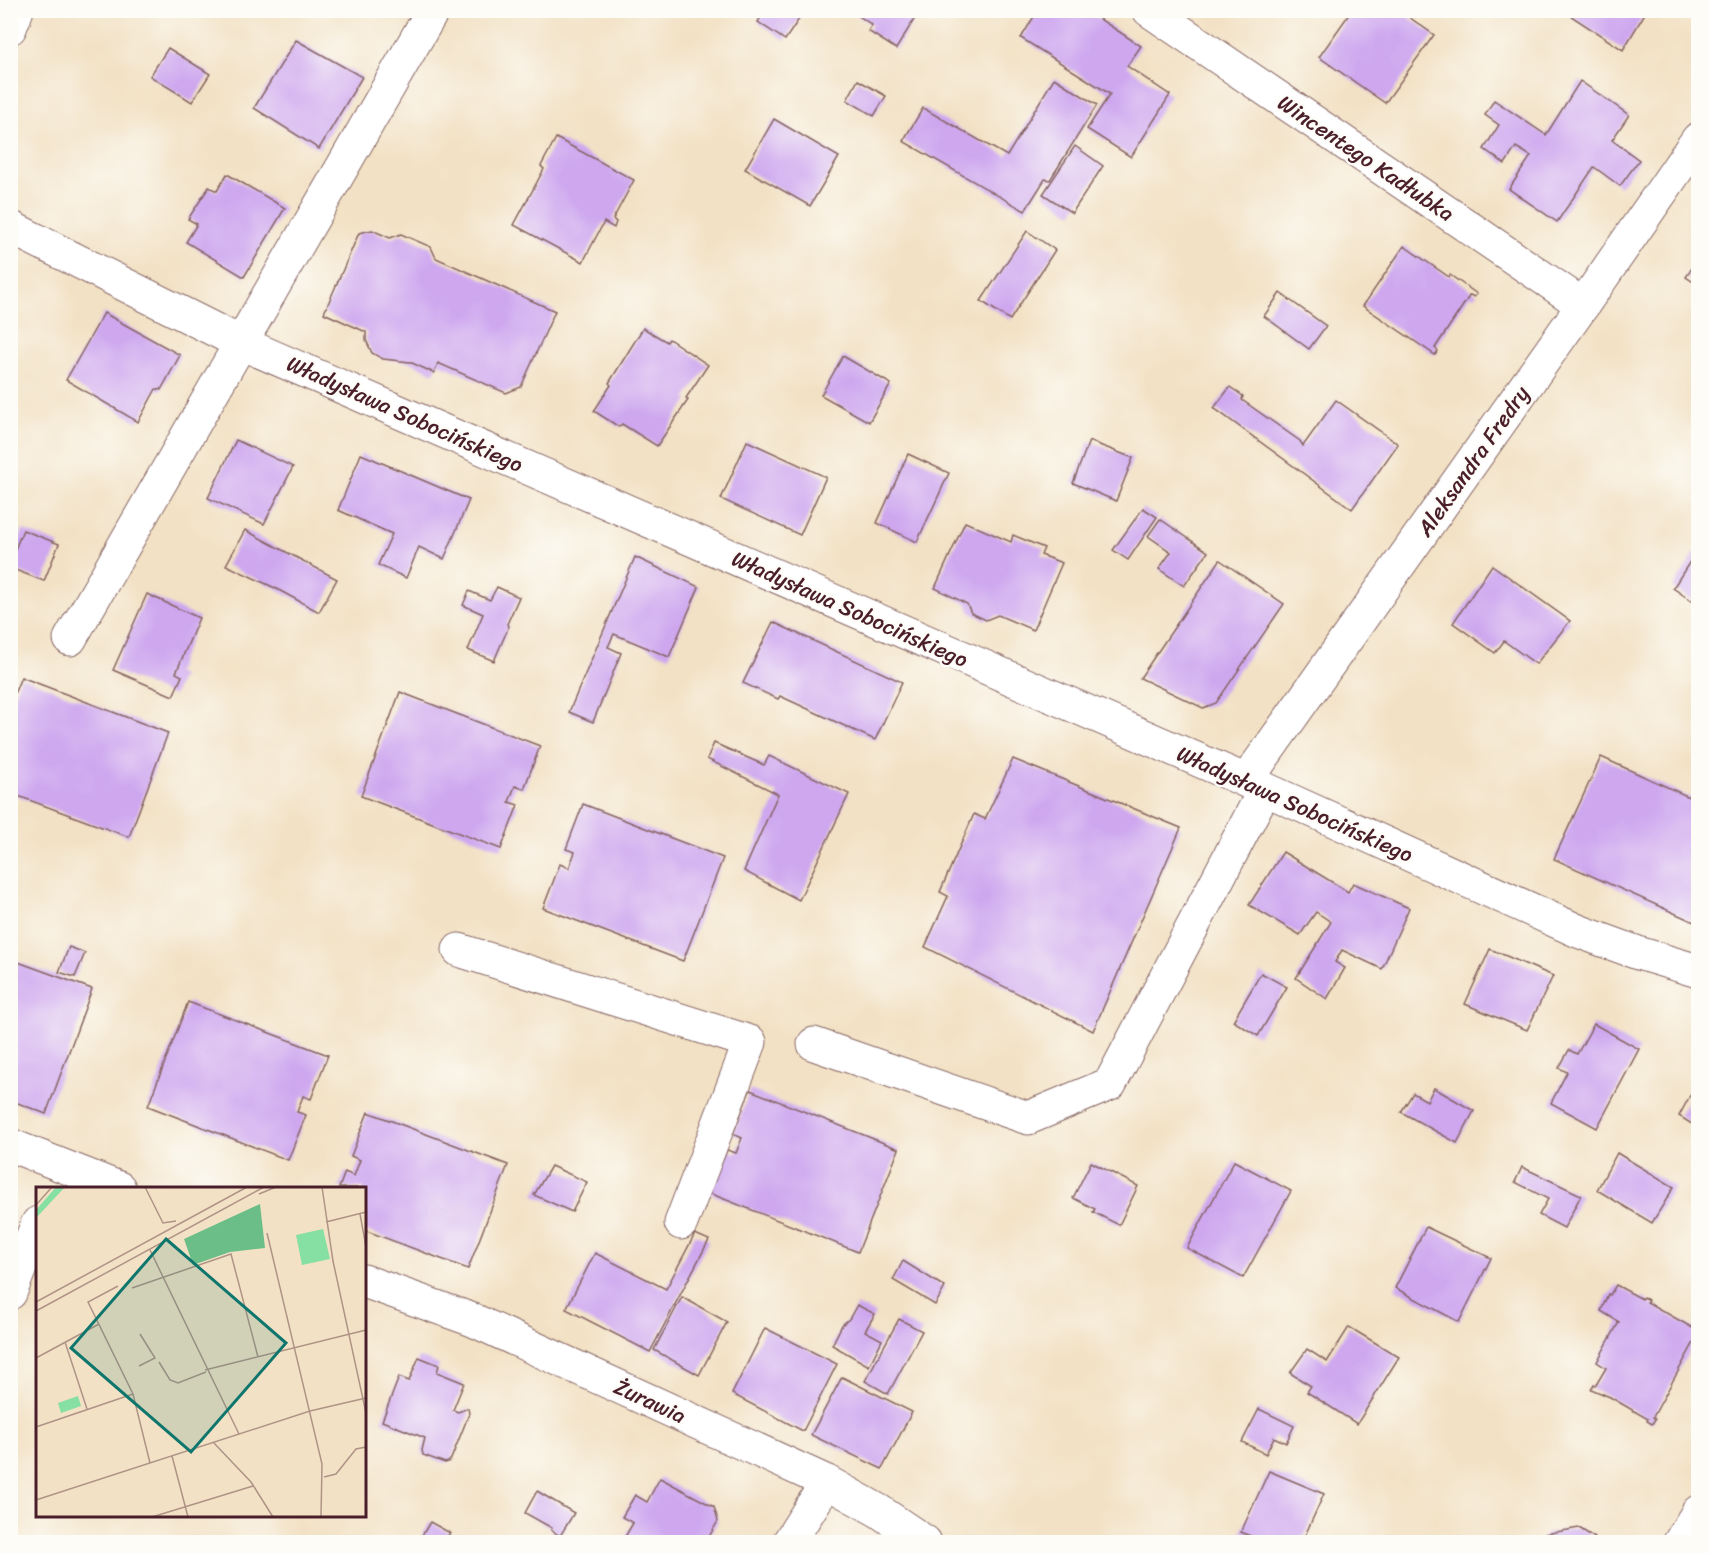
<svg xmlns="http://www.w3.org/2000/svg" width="1709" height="1553" font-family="Sriracha,sans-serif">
  <rect width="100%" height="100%" fill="#fdfcf7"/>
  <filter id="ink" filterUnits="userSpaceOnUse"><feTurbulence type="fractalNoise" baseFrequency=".0167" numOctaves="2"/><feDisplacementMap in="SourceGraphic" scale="12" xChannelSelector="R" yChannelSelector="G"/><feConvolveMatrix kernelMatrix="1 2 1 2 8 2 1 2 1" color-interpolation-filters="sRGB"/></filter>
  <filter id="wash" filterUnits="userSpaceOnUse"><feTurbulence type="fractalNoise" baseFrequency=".008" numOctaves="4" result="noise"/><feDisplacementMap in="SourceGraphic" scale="24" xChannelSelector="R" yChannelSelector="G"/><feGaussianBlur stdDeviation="1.35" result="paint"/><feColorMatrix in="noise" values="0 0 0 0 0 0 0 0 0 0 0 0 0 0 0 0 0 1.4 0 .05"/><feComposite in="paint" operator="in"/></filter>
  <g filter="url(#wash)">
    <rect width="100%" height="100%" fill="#f2e1c4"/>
    <g id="blocks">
      <g fill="#cea7ef">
        <polygon points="765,10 805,10 785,40 758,22"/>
        <polygon points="850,10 920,10 896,49 868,31 872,25"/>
        <polygon points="1038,10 1086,10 1141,46 1127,66 1170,95 1131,157 1087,129 1110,94 1021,38"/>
        <polygon points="1352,10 1399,10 1434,35 1385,103 1319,57"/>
        <polygon points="1562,10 1647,10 1623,50"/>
        <polygon points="296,40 362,77 319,149 254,108"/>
        <polygon points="168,48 210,74 192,102 150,76"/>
        <polygon points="1054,78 1097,105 1050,180 1045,179 1025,211 903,141 923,108 1007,156"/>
        <polygon points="858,80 886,96 874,116 847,100"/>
        <polygon points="1580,81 1629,115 1612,140 1639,160 1620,186 1594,167 1557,222 1509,189 1531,156 1516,147 1505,164 1484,149 1499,125 1485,115 1494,100 1546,135"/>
        <polygon points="774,119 839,157 810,206 745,169"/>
        <polygon points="556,138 634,180 613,219 616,222 614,228 604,222 583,262 514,225 544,169 541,166"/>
        <polygon points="1075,146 1103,166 1072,213 1043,194"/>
        <polygon points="227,174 285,208 244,277 186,242 197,224 188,219 209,187 217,191"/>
        <polygon points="372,230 390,238 401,234 431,247 436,258 555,311 521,387 506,393 438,363 434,373 410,362 383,359 372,353 366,340 366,332 324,313 359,233"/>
        <polygon points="1027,231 1055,250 1010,320 981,301"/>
        <polygon points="1404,246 1449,277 1450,275 1477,294 1474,297 1470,295 1435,348 1438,351 1435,355 1363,306"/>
        <polygon points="1698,259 1698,285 1686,277"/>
        <polygon points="1280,293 1326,326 1309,349 1264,316"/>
        <polygon points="104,313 180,355 161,390 156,389 138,422 66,380"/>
        <polygon points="643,328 667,342 669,339 708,365 686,398 688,400 657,446 622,424 619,427 594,411 611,385 609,383"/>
        <polygon points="843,356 891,384 869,422 821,395"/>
        <polygon points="1230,387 1243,396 1242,400 1300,441 1303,446 1336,400 1398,444 1352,509 1214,408"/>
        <polygon points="236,440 293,467 264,524 208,498"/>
        <polygon points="747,441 826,477 800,535 721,499"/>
        <polygon points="1089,441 1133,458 1116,501 1073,483"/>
        <polygon points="361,454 469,500 444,559 419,547 406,578 378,565 392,534 338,510"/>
        <polygon points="908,454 949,473 917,542 877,523"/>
        <polygon points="1143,508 1157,517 1128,560 1113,550"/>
        <polygon points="1160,519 1208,552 1184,586 1159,569 1171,552 1148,536"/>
        <polygon points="965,522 1011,542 1013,535 1044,548 1041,555 1062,563 1033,630 998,615 986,620 971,613 967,604 935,588"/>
        <polygon points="23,530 59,544 44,581 10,568 10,561"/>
        <polygon points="245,530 337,579 319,612 275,588 226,565"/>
        <polygon points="1696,552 1698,554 1698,605 1673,588"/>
        <polygon points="635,557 699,587 669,657 614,634 608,647 621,653 593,722 569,712"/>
        <polygon points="1220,560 1284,604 1216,703 1203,708 1140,678"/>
        <polygon points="1492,565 1570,621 1536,664 1504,641 1495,653 1453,623"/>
        <polygon points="497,587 519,597 507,624 509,626 494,661 468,650 483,614 463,605 469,591 490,600"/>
        <polygon points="147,594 199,618 176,673 182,676 173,696 113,670"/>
        <polygon points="773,622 902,682 875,740 780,696 778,699 743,683"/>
        <polygon points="21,677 168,733 129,837 10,793 10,733 13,725 10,724 10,704"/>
        <polygon points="400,692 540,746 524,789 515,786 509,802 518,805 501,849 361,796"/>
        <polygon points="714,743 764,765 769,756 849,794 799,900 744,871 778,794 707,759"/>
        <polygon points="1601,757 1698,801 1698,911 1694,922 1554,859"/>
        <polygon points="1013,759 1181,828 1093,1031 925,947 948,896 940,892 974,814 985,819"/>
        <polygon points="583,804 723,858 683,961 543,908 560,864 569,868 575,852 566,849"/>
        <polygon points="1283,852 1348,892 1353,883 1409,908 1382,969 1342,950 1335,962 1345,968 1327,999 1296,978 1331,922 1316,912 1300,935 1249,905"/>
        <polygon points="69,947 85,953 75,977 59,972"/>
        <polygon points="1490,949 1553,976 1527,1030 1465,1004"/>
        <polygon points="10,959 92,989 46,1114 10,1100"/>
        <polygon points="1261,973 1287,987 1258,1036 1233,1021"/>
        <polygon points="188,1002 328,1055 311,1099 303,1096 297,1112 306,1115 288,1160 148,1106"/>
        <polygon points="1594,1024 1639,1049 1597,1128 1551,1103 1567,1072 1559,1068 1569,1050 1577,1054"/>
        <polygon points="1698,1081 1698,1128 1679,1116"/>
        <polygon points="1434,1088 1474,1111 1457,1143 1401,1112 1413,1093 1427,1101"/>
        <polygon points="750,1090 899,1149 858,1252 709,1193 727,1150 736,1153 742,1138 733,1134"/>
        <polygon points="368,1112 508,1165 468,1269 364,1230 364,1188 339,1188 345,1172 354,1176 360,1160 351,1156"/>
        <polygon points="1617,1153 1674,1187 1652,1223 1597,1190"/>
        <polygon points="1234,1161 1291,1191 1243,1278 1187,1248"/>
        <polygon points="1091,1162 1138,1186 1119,1225 1093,1212 1095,1209 1073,1198"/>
        <polygon points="551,1166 587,1182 572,1212 534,1195"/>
        <polygon points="1522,1167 1581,1195 1564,1228 1539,1215 1548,1199 1515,1182"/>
        <polygon points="1426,1227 1491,1258 1459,1322 1395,1288"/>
        <polygon points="695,1234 709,1240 650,1352 566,1309 595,1253 666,1289"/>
        <polygon points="903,1261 945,1287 935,1305 893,1280"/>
        <polygon points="1616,1285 1642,1299 1643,1297 1648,1300 1647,1302 1698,1331 1698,1335 1653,1417 1655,1419 1652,1424 1647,1421 1648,1419 1610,1397 1591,1389 1594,1384 1596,1385 1606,1368 1597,1362 1619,1322 1601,1311 1608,1294 1610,1295"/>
        <polygon points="682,1297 727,1322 699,1375 654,1350"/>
        <polygon points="857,1305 875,1314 865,1331 882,1340 869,1366 832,1345 842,1325 849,1319"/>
        <polygon points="899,1319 922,1331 888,1394 865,1381"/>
        <polygon points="1349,1327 1399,1357 1357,1424 1307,1392 1311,1386 1290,1373 1307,1349 1327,1362"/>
        <polygon points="765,1328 837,1364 803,1431 732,1394"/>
        <polygon points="419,1357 439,1365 437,1372 464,1383 453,1410 458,1412 468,1408 469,1414 451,1459 448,1462 445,1463 423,1455 422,1450 425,1438 382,1421 399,1377 409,1381"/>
        <polygon points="842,1377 912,1412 882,1469 811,1435"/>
        <polygon points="1259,1409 1294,1426 1286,1443 1274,1437 1266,1454 1242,1442"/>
        <polygon points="1269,1471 1324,1494 1302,1542 1264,1542 1241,1532"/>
        <polygon points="660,1478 714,1507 718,1521 706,1542 622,1542 633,1523 622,1517 635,1495 647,1502"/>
        <polygon points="537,1491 574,1513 560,1536 551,1530 552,1528 525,1513"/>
        <polygon points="430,1522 450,1533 444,1542 418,1542"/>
        <polygon points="1579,1528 1595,1538 1592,1542 1540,1542 1545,1534"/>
      </g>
    </g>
  </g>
  <g filter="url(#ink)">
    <use href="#blocks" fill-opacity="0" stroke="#856361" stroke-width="1.5"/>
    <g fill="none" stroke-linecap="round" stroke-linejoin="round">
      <defs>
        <g id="minor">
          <polyline points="1149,10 1583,305"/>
          <polyline points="10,227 241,343 1265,789 1578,931 1638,953 1698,971"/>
          <polyline points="70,639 433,10"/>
          <polyline points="1246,781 1583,305 1698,139"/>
          <polyline points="459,950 750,1042 681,1223"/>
          <polyline points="814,1044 1028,1118 1110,1084 1265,789"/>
          <polyline points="10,1145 119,1188"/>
          <polyline points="364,1281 473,1320 827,1482 879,1511 925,1542"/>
          <polyline points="10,1293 38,1223"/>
          <polyline points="789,1542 827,1482"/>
          <polyline points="1680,1542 1698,1512"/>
        </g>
        <polyline id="major" points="10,28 17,10"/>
      </defs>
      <use href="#minor" stroke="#856361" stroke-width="35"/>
      <use href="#major" stroke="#856361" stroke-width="35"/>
      <use href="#minor" stroke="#fff" stroke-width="33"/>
      <use href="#major" stroke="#fff" stroke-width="33"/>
    </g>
  </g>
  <g text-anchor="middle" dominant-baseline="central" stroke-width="4.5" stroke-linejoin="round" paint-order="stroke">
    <g font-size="22" fill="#4a1f2b" stroke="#fdfcf7">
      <text transform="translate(1366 158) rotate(34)">Wincentego Kadłubka</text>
      <text transform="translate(405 414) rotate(24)">Władysława Sobocińskiego</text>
      <text transform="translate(1473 461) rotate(-55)">Aleksandra Fredry</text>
      <text transform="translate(850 609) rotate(24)">Władysława Sobocińskiego</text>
      <text transform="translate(1295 804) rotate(24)">Władysława Sobocińskiego</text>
      <text transform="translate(650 1401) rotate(25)">Żurawia</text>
    </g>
  </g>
  <g transform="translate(36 1187)">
    <rect width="330" height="330" fill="#f2e1c4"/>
    <path d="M20 0H29L0 31V23ZM287 42 294 72 266 78 260 48ZM42 209 45 219 25 226 22 216Z" fill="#86dfa3"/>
    <path d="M224 17 229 61 194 65 157 78 148 52Z" fill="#6cbe89"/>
    <path fill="none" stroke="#af9387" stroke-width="1.5" d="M109 0 127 36 140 34M286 0 297 74 330 226M223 7 240 0M0 18 16 0M324 27 330 60M290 35 330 25M231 46 286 277 285 330M114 63 203 247M82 99 52 115 97 207 114 276M96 101 195 67 222 170M0 115 211 0M0 124 228 0M29 155 51 222M0 171 63 137M123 175 134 193 142 196 170 185M103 179 119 171 104 147M169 183 330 143M0 240 97 207M177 255 215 295 237 330M136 269 152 330M288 290 300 287 320 262 330 260M0 313 274 224 330 211M116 330 217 299"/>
    <path fill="#0f766e" fill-opacity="0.15" stroke="#0f766e" stroke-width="3" d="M130 52 250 156 155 265 35 161Z"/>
    <rect width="330" height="330" fill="none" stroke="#4a1f2b" stroke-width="3"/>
  </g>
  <rect width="1709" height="1553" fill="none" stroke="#fdfcf7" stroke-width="36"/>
</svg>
